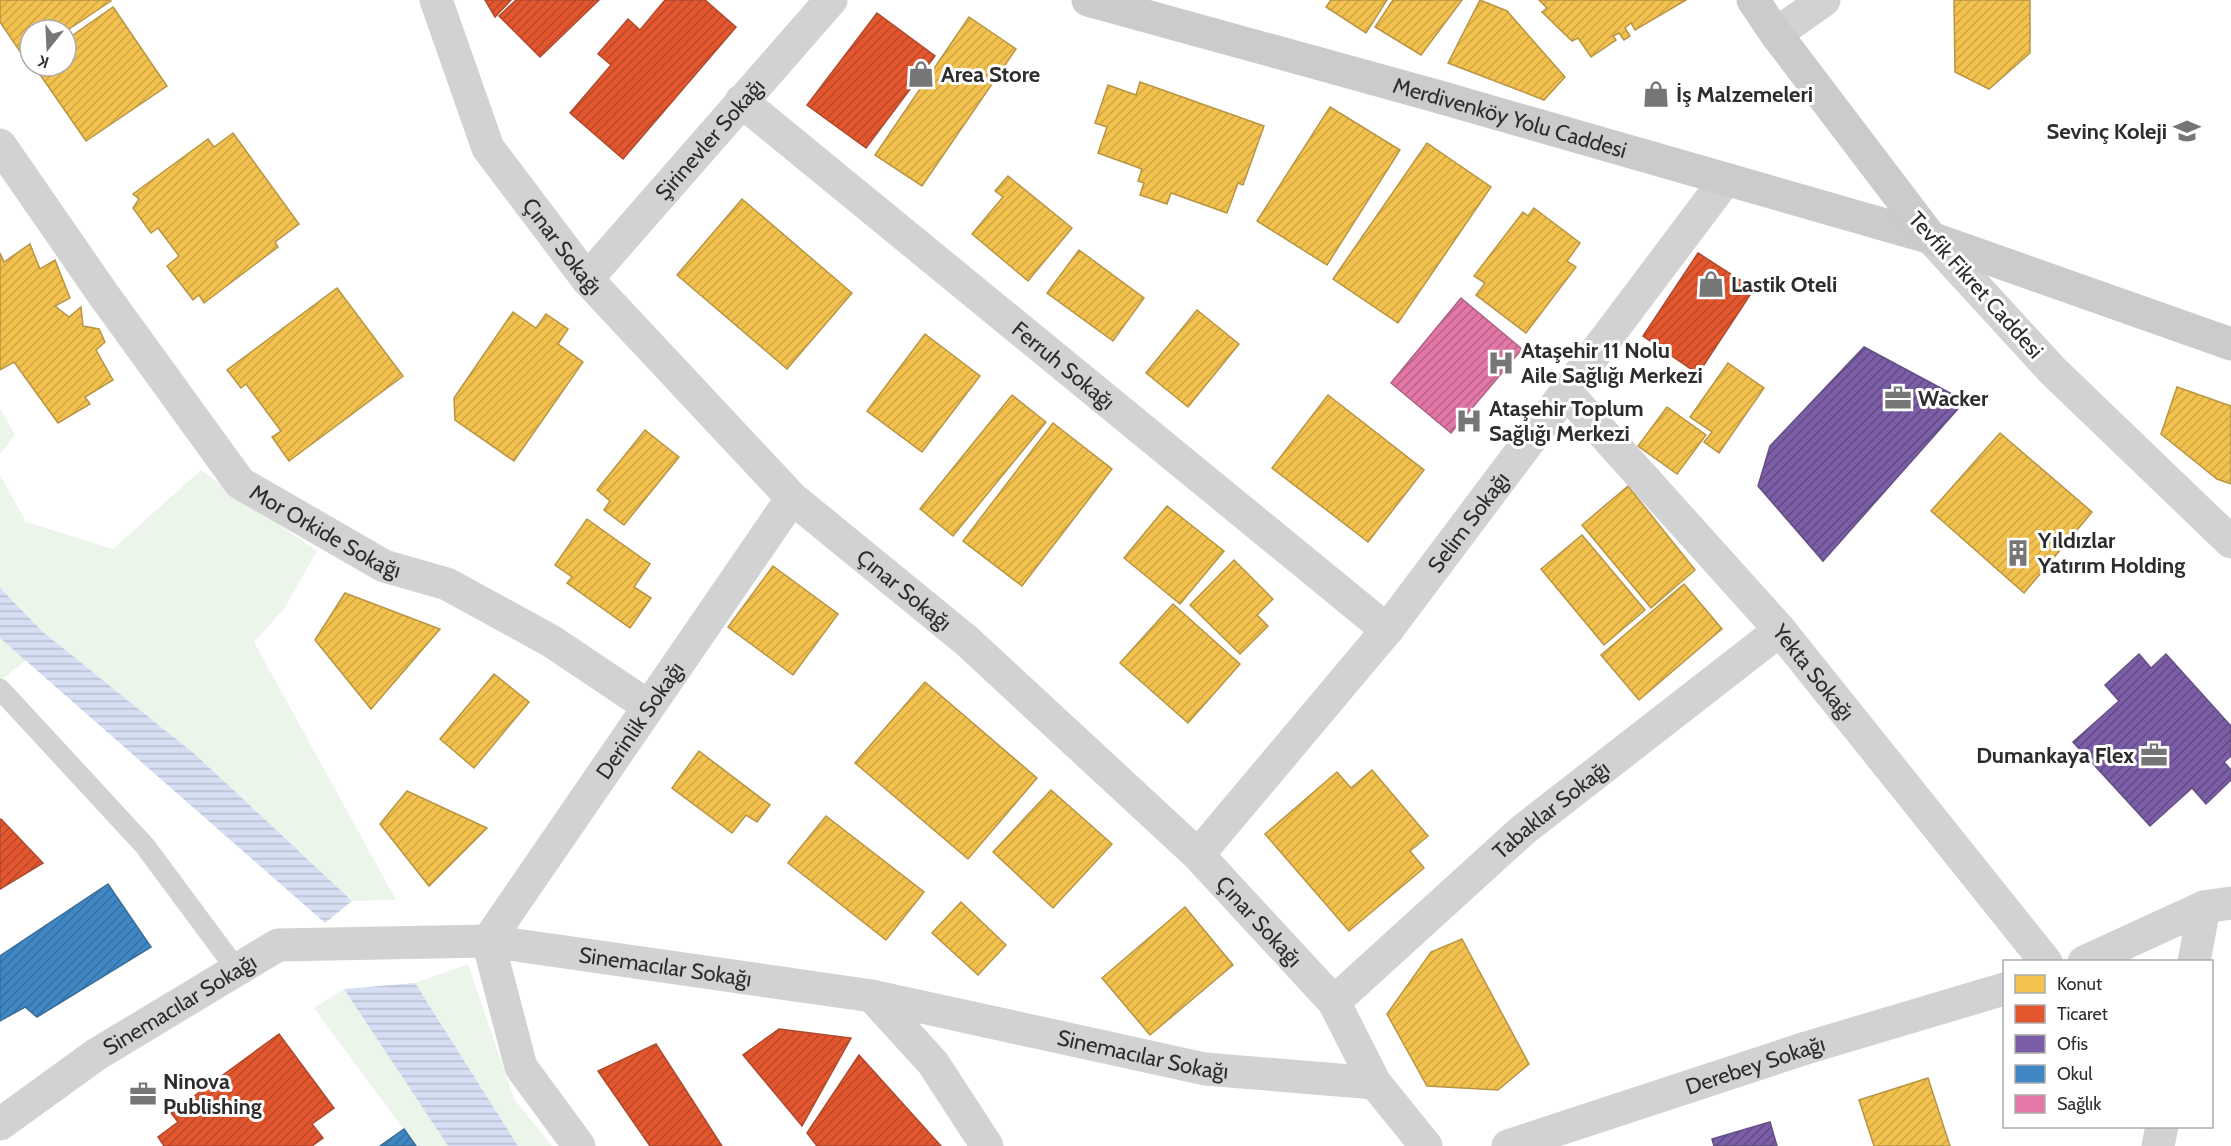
<svg xmlns="http://www.w3.org/2000/svg" width="2231" height="1146" font-family="Cabin,sans-serif">
  <defs>
    <pattern id="water-rules" width="6" height="5" patternUnits="userSpaceOnUse" patternTransform="scale(1.5)"><rect width="6" height="5" fill="#d5def2"/><path d="M0 2.5h6" fill="none" stroke="#b7bfd0"/></pattern>
    <pattern id="homes-hatch" width="6" height="6" patternUnits="userSpaceOnUse" patternTransform="scale(1.5)"><rect width="6" height="6" fill="#f2c14e"/><path d="M-1 1l2-2M0 6l6-6M5 7l2-2" fill="none" stroke="#d0a644"/></pattern>
    <pattern id="shops-hatch" width="6" height="6" patternUnits="userSpaceOnUse" patternTransform="scale(1.5)"><rect width="6" height="6" fill="#e4572e"/><path d="M-1 1l2-2M0 6l6-6M5 7l2-2" fill="none" stroke="#b94828"/></pattern>
    <pattern id="offices-hatch" width="6" height="6" patternUnits="userSpaceOnUse" patternTransform="scale(1.5)"><rect width="6" height="6" fill="#7b5ea7"/><path d="M-1 1l2-2M0 6l6-6M5 7l2-2" fill="none" stroke="#604a81"/></pattern>
    <pattern id="schools-hatch" width="6" height="6" patternUnits="userSpaceOnUse" patternTransform="scale(1.5)"><rect width="6" height="6" fill="#3f88c5"/><path d="M-1 1l2-2M0 6l6-6M5 7l2-2" fill="none" stroke="#3570a0"/></pattern>
    <pattern id="health-hatch" width="6" height="6" patternUnits="userSpaceOnUse" patternTransform="scale(1.5)"><rect width="6" height="6" fill="#e377a8"/><path d="M-1 1l2-2M0 6l6-6M5 7l2-2" fill="none" stroke="#b86289"/></pattern>
  </defs>
  <rect width="100%" height="100%" fill="#fff"/>
  <g fill="#ecf5ea">
    <polygon points="0,409 15,435 0,454"/>
    <polygon points="201,470 317,551 284,609 254,642 396,900 352,901 197,756 43,632 0,588 0,475 26,522 113,549"/>
    <polygon points="0,638 26,660 0,681"/>
    <polygon points="468,964 514,1099 552,1146 518,1146 415,983"/>
    <polygon points="344,989 448,1146 416,1146 314,1008"/>
  </g>
  <g fill="url(#water-rules)">
    <polygon points="0,588 43,632 197,756 352,901 325,923 0,638"/>
    <polygon points="415,983 518,1146 448,1146 344,989"/>
  </g>
  <g fill="url(#homes-hatch)" stroke="#b79544" stroke-width="1.5">
    <polygon points="0,0 110,0 111,1 66,31 30,30 30,55 25,59 0,22"/>
    <polygon points="1331,0 1387,0 1366,33 1326,7"/>
    <polygon points="1393,0 1462,0 1421,55 1375,27"/>
    <polygon points="1480,0 1507,11 1565,77 1544,100 1448,63"/>
    <polygon points="1539,0 1686,0 1635,30 1631,23 1625,28 1630,36 1624,40 1619,33 1613,36 1616,40 1591,57 1578,38 1572,41 1542,12 1547,8"/>
    <polygon points="1954,0 2030,0 2030,53 1989,89 1955,72"/>
    <polygon points="113,7 167,86 86,141 34,66 66,66 66,40"/>
    <polygon points="969,17 1016,49 922,186 875,155"/>
    <polygon points="1140,82 1264,126 1243,185 1238,183 1227,213 1171,193 1167,204 1140,195 1144,183 1138,181 1142,169 1098,153 1107,127 1095,123 1108,85 1136,95"/>
    <polygon points="1330,107 1400,150 1327,265 1257,221"/>
    <polygon points="233,133 299,224 275,242 278,247 204,303 199,295 193,300 167,266 179,256 158,228 151,233 133,208 139,199 133,194 208,139 214,147"/>
    <polygon points="1427,143 1491,187 1398,323 1333,279"/>
    <polygon points="1008,176 1072,228 1028,281 972,234 1003,197 995,191"/>
    <polygon points="742,199 852,293 787,369 677,275"/>
    <polygon points="1534,208 1580,243 1567,261 1576,267 1526,333 1476,295 1485,283 1474,276 1523,212 1528,216"/>
    <polygon points="30,244 40,269 55,260 70,298 55,306 69,317 81,307 83,326 99,329 105,342 96,350 113,380 85,397 90,404 58,423 14,362 0,370 0,253 4,262"/>
    <polygon points="1079,250 1144,298 1113,341 1047,293"/>
    <polygon points="337,288 403,376 289,461 272,437 281,431 246,384 241,388 227,370"/>
    <polygon points="1197,310 1239,344 1188,407 1146,373"/>
    <polygon points="513,312 536,328 546,314 568,329 558,344 583,362 514,461 455,420 454,398"/>
    <polygon points="925,334 980,376 922,452 867,411"/>
    <polygon points="1728,363 1764,388 1719,453 1704,442 1712,432 1690,417"/>
    <polygon points="2177,387 2231,406 2231,484 2217,479 2161,434"/>
    <polygon points="1012,395 1046,422 953,536 920,509"/>
    <polygon points="1328,395 1424,470 1368,542 1272,468"/>
    <polygon points="1667,407 1706,435 1677,474 1638,446"/>
    <polygon points="1053,423 1112,469 1022,586 963,541"/>
    <polygon points="645,430 679,457 624,525 604,510 610,501 597,490"/>
    <polygon points="2000,433 2092,512 2024,593 1931,511"/>
    <polygon points="1628,486 1695,570 1651,608 1582,525"/>
    <polygon points="1167,506 1224,551 1180,604 1124,558"/>
    <polygon points="587,519 650,564 634,587 651,598 630,628 567,583 572,577 555,565"/>
    <polygon points="1582,535 1645,610 1604,645 1541,569"/>
    <polygon points="1234,560 1273,599 1257,615 1268,626 1240,654 1190,605"/>
    <polygon points="773,566 838,614 793,675 728,627"/>
    <polygon points="1684,584 1722,629 1639,700 1601,655"/>
    <polygon points="345,593 440,629 371,709 315,640"/>
    <polygon points="1173,604 1240,664 1188,723 1120,663"/>
    <polygon points="494,674 529,702 474,768 440,739"/>
    <polygon points="925,682 1037,778 968,859 855,763"/>
    <polygon points="699,751 770,805 757,822 746,815 732,833 672,788"/>
    <polygon points="1372,770 1428,836 1410,851 1424,868 1349,931 1265,834 1337,772 1351,788"/>
    <polygon points="1051,790 1112,844 1053,908 993,852"/>
    <polygon points="407,791 487,828 429,886 380,824"/>
    <polygon points="826,816 924,892 886,940 788,863"/>
    <polygon points="961,902 1006,945 978,975 932,933"/>
    <polygon points="1185,907 1233,965 1150,1035 1102,978"/>
    <polygon points="1462,939 1529,1064 1498,1090 1427,1086 1387,1014 1431,952"/>
    <polygon points="1928,1078 1950,1146 1874,1146 1859,1100"/>
  </g>
  <g fill="url(#shops-hatch)" stroke="#ad4a2e" stroke-width="1.5">
    <polygon points="485,0 511,0 495,17"/>
    <polygon points="516,0 599,0 540,57 499,16"/>
    <polygon points="665,0 705,0 736,27 623,159 570,113 611,65 598,54 628,19 640,30"/>
    <polygon points="877,13 935,56 866,148 807,105"/>
    <polygon points="1698,253 1754,289 1698,374 1643,336"/>
    <polygon points="1,819 43,863 0,889 0,820"/>
    <polygon points="779,1029 851,1038 802,1126 743,1055"/>
    <polygon points="279,1034 334,1108 312,1124 323,1138 312,1146 164,1146 158,1137 178,1122 171,1113"/>
    <polygon points="656,1044 722,1146 650,1146 598,1071"/>
    <polygon points="859,1055 941,1146 817,1146 807,1133"/>
  </g>
  <g fill="url(#offices-hatch)" stroke="#644f82" stroke-width="1.5">
    <polygon points="1864,347 1965,401 1823,561 1758,486 1770,446"/>
    <polygon points="2139,654 2151,668 2166,654 2231,726 2231,756 2224,762 2231,770 2231,780 2206,804 2192,788 2150,826 2073,742 2119,701 2105,685"/>
    <polygon points="1770,1122 1777,1146 1714,1146 1712,1139"/>
  </g>
  <g fill="url(#schools-hatch)" stroke="#3a6d97" stroke-width="1.5">
    <polygon points="108,884 151,947 37,1017 25,1007 0,1021 0,956"/>
    <polygon points="404,1129 416,1146 380,1146"/>
  </g>
  <polygon fill="url(#health-hatch)" stroke="#ac6183" stroke-width="1.5" points="1461,298 1522,349 1451,433 1391,383"/>
  <g fill="none" stroke-linecap="round" stroke-linejoin="round">
    <polyline stroke="#d2d2d2" stroke-width="21" points="0,689 145,846 237,970"/>
    <g stroke="#d2d2d2" stroke-width="33">
      <path id="s1" d="M436 0 488 148 587 279 792 498 967 641 1198 855 1334 1002 1375 1083 1426 1146"/>
      <polyline points="1776,34 1824,0"/>
      <path id="s2" d="M741 101 1387 630"/>
      <path id="s3" d="M0 145 103 294 240 483 384 566 447 584 551 641 648 706"/>
      <polyline points="1931,238 2053,371 2231,542"/>
      <path id="s4" d="M587 279 831 0"/>
      <path id="s5" d="M1566 392 1780 630 2046 962"/>
      <path id="s6" d="M1198 855 1387 630 1726 179"/>
      <polyline points="2084,962 2204,907 2231,903"/>
      <polyline points="2194,962 2204,907"/>
      <polyline points="872,996 933,1063 987,1146"/>
      <path id="s7" d="M1334 1002 1523 830 1780 630"/>
      <path id="s8" d="M0 1124 97 1054 278 945 488 941 872 996 1205 1069 1375 1083"/>
      <path id="s9" d="M579 1146 521 1067 488 941 792 498"/>
      <path id="s10" d="M1508 1146 1806 1048 2004 989"/>
      <polyline points="2158,1146 2162,1126"/>
    </g>
    <g stroke="#cbcbcb" stroke-width="33">
      <path id="s11" d="M1088 0 1436 96 1931 238 2231 344"/>
      <polyline points="1753,0 1776,34 1931,238"/>
    </g>
  </g>
  <defs>
    <symbol id="shop-bare" viewBox="-9 -9 18 18"><path d="M-5-2.5h2.3a2.7 3.5 0 0 1 5.4 0H5L5.5 6h-11ZM-1.5-2.5h3a1.5 2.3 0 0 0-3 0Z" fill="#767676" stroke="#fff" stroke-width="2.5" paint-order="stroke"/></symbol>
    <symbol id="school-bare" viewBox="-9 -9 18 18"><path d="M0-5L7-2L0 1L-7-2ZM-4 1L0 2.5L4 1V4Q0 6-4 4Z" fill="#767676" stroke="#fff" stroke-width="2.5" paint-order="stroke"/></symbol>
    <symbol id="hospital-bare" viewBox="-9 -9 18 18"><path d="M-5-5h3v3.5h4V-5h3V5h-3V1.5h-4V5h-3Z" fill="#767676" stroke="#fff" stroke-width="2.5" paint-order="stroke"/></symbol>
    <symbol id="office-bare" viewBox="-9 -9 18 18"><path d="M-6-3h4V-5.5h4V-3h4V5H-6ZM-1-4.5V-3h2v-1.5ZM-6 0V1H6V0Z" fill="#767676" stroke="#fff" stroke-width="2.5" paint-order="stroke"/></symbol>
    <symbol id="building-bare" viewBox="-9 -9 18 18"><path d="M-4-6H4V6H1V3H-1V6H-4ZM-2.5-4.3h1.7v1.8h-1.7ZM.8-4.3h1.7v1.8H.8ZM-2.5-1h1.7V.8h-1.7ZM.8-1h1.7V.8H.8Z" fill="#767676" stroke="#fff" stroke-width="2.5" paint-order="stroke"/></symbol>
  </defs>
  <g fill-rule="evenodd">
    <use href="#shop-bare" x="902" y="55" width="38" height="38"/>
    <use href="#shop-bare" x="1637" y="75" width="38" height="38"/>
    <use href="#school-bare" x="2168" y="112" width="38" height="38"/>
    <use href="#shop-bare" x="1692" y="265" width="38" height="38"/>
    <use href="#hospital-bare" x="1482" y="344" width="38" height="38"/>
    <use href="#office-bare" x="1879" y="379" width="38" height="38"/>
    <use href="#hospital-bare" x="1450" y="402" width="38" height="38"/>
    <use href="#building-bare" x="1999" y="534" width="38" height="38"/>
    <use href="#office-bare" x="2135" y="736" width="38" height="38"/>
    <use href="#office-bare" x="124" y="1075" width="38" height="38"/>
  </g>
  <g text-anchor="middle" dominant-baseline="central" stroke-width="6" stroke-linejoin="round" paint-order="stroke">
    <g font-size="22" font-weight="bold" fill="#2d2d2d" stroke="#fff" text-anchor="start">
      <text x="941" y="74">Area Store</text>
      <text x="1676" y="94">İş Malzemeleri</text>
      <text x="2167" y="131" text-anchor="end">Sevinç Koleji</text>
      <text x="1731" y="284">Lastik Oteli</text>
      <text x="1521" y="350">Ataşehir 11 Nolu<tspan x="1521" dy="25">Aile Sağlığı Merkezi</tspan></text>
      <text x="1918" y="398">Wacker</text>
      <text x="1489" y="408">Ataşehir Toplum<tspan x="1489" dy="25">Sağlığı Merkezi</tspan></text>
      <text x="2038" y="540">Yıldızlar<tspan x="2038" dy="25">Yatırım Holding</tspan></text>
      <text x="2134" y="755" text-anchor="end">Dumankaya Flex</text>
      <text x="163" y="1081">Ninova<tspan x="163" dy="25">Publishing</tspan></text>
    </g>
    <g font-size="22" fill="#2d2d2d" stroke="#fff">
      <text stroke="none"><textPath href="#s11" startOffset="438">Merdivenköy Yolu Caddesi</textPath></text>
      <text stroke="none"><textPath href="#s4" startOffset="186">Şirinevler Sokağı</textPath></text>
      <text stroke="none"><textPath href="#s1" startOffset="280">Çınar Sokağı</textPath></text>
      <text transform="translate(1976 285) rotate(48)">Tevfik Fikret Caddesi</text>
      <text stroke="none"><textPath href="#s2" startOffset="417">Ferruh Sokağı</textPath></text>
      <text stroke="none"><textPath href="#s6" startOffset="429">Selim Sokağı</textPath></text>
      <text stroke="none"><textPath href="#s3" startOffset="513">Mor Orkide Sokağı</textPath></text>
      <text stroke="none"><textPath href="#s1" startOffset="766">Çınar Sokağı</textPath></text>
      <text stroke="none"><textPath href="#s5" startOffset="374">Yekta Sokağı</textPath></text>
      <text stroke="none"><textPath href="#s9" startOffset="496">Derinlik Sokağı</textPath></text>
      <text stroke="none"><textPath href="#s7" startOffset="290">Tabaklar Sokağı</textPath></text>
      <text stroke="none"><textPath href="#s1" startOffset="1252">Çınar Sokağı</textPath></text>
      <text stroke="none"><textPath href="#s8" startOffset="720">Sinemacılar Sokağı</textPath></text>
      <text stroke="none"><textPath href="#s8" startOffset="216">Sinemacılar Sokağı</textPath></text>
      <text stroke="none"><textPath href="#s8" startOffset="1206">Sinemacılar Sokağı</textPath></text>
      <text stroke="none"><textPath href="#s10" startOffset="260">Derebey Sokağı</textPath></text>
    </g>
  </g>
  <rect x="2003" y="960" width="210" height="168" fill="#ffffff" stroke="#ababab" stroke-width="1.5"/>
  <rect x="2015" y="975" width="30" height="18" fill="#f2c14e" stroke="#ababab" stroke-width="1.5"/>
  <text x="2057" y="990" font-size="18" fill="#2d2d2d">Konut</text>
  <rect x="2015" y="1005" width="30" height="18" fill="#e4572e" stroke="#ababab" stroke-width="1.5"/>
  <text x="2057" y="1020" font-size="18" fill="#2d2d2d">Ticaret</text>
  <rect x="2015" y="1035" width="30" height="18" fill="#7b5ea7" stroke="#ababab" stroke-width="1.5"/>
  <text x="2057" y="1050" font-size="18" fill="#2d2d2d">Ofis</text>
  <rect x="2015" y="1065" width="30" height="18" fill="#3f88c5" stroke="#ababab" stroke-width="1.5"/>
  <text x="2057" y="1080" font-size="18" fill="#2d2d2d">Okul</text>
  <rect x="2015" y="1095" width="30" height="18" fill="#e377a8" stroke="#ababab" stroke-width="1.5"/>
  <text x="2057" y="1110" font-size="18" fill="#2d2d2d">Sağlık</text>
  <g transform="translate(48 48) rotate(198)"><circle r="28" fill="#ffffff" stroke="#ababab" stroke-width="1.5"/>
  <path d="M0-4.5L10 22L0 15L-10 22Z" fill="#767676"/>
  <text y="-9" font-size="16" font-weight="bold" text-anchor="middle" fill="#2d2d2d">K</text>
  </g>
</svg>
